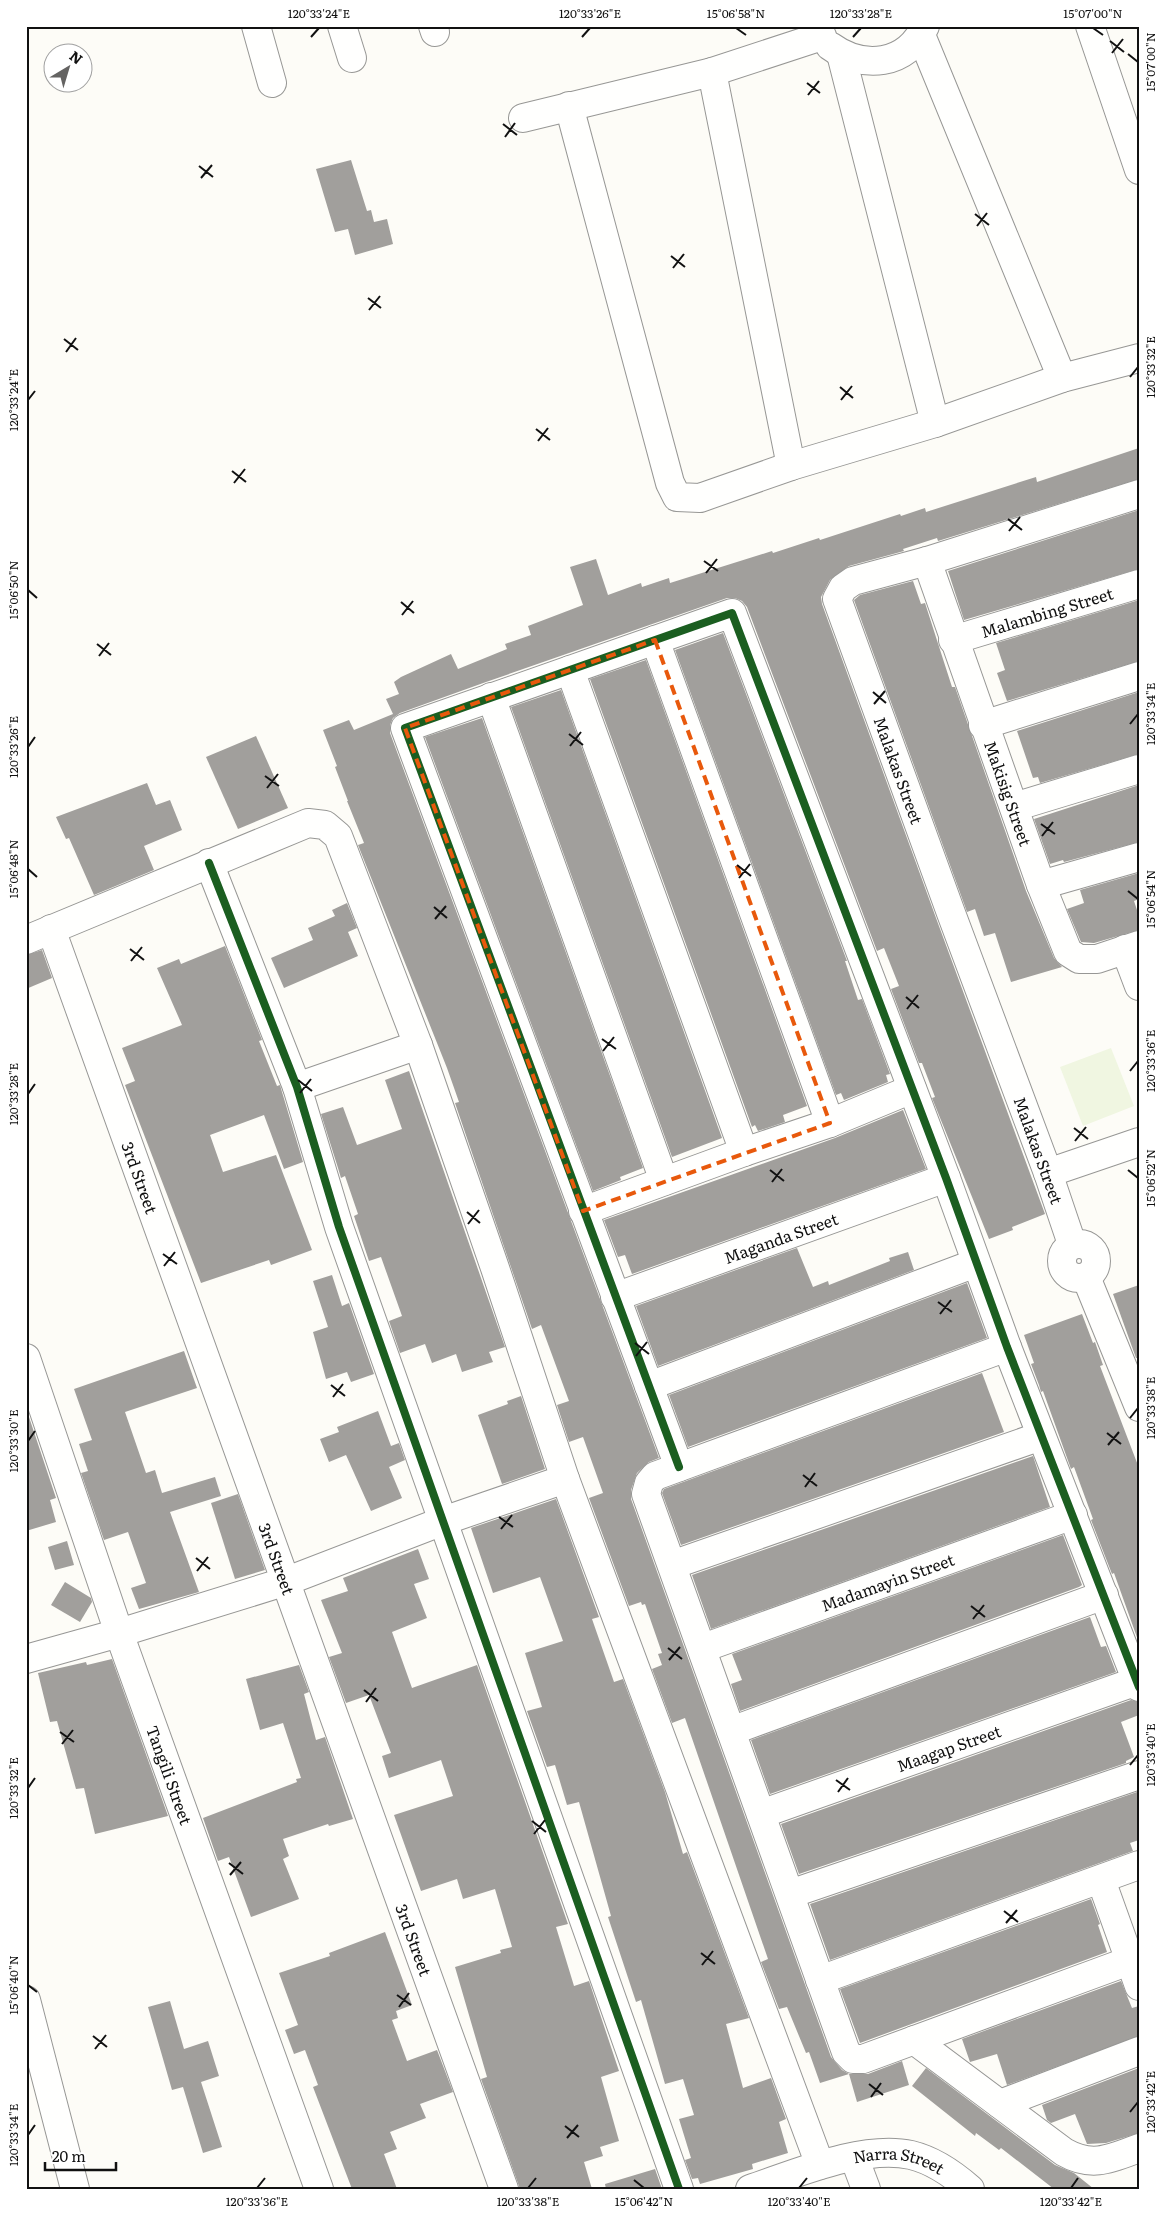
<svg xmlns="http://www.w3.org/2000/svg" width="1165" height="2215" font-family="Literata,serif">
  <rect width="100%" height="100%" fill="#fdfcf7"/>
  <polygon fill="#f0f6e1" points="1111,1048 1134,1106 1083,1126 1060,1067"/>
  <g fill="#a19f9c">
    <polygon points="351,160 367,211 371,210 374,222 387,219 393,244 355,255 348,229 335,232 316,169"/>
    <polygon points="1139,448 1139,479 938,541 937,538 903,549 904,551 849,566 830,580 821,597 822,604 936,918 1045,1214 1012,1227 1013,1230 989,1239 932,1098 935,1097 922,1063 919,1063 891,989 899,986 884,948 877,951 747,607 742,601 735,598 727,598 486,682 400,713 393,718 390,725 390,733 659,1458 649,1462 637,1473 631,1490 631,1499 831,2057 842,2070 849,2074 820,2083 809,2052 806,2053 787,2007 779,2009 761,1962 768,1959 685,1718 672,1723 652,1669 662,1665 658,1654 662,1653 645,1604 642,1605 641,1602 629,1606 589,1498 603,1493 583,1437 569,1442 557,1405 569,1401 541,1325 532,1329 455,1103 459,1102 447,1068 358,845 364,843 347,801 348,801 335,767 337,766 323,730 349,720 354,730 393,714 386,699 399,694 394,682 401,677 451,654 458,669 507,649 505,644 531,635 528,626 583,605 570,567 596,559 608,595 641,583 642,587 669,578 670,583 772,551 773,553 819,538 820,540 900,514 901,516 925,508 926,512 1036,477 1037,482"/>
    <polygon points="1139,510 1139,569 964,620 948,571"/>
    <polygon points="913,581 921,604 925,603 952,687 955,687 1026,891 1054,958 1062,967 1011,982 995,933 984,936 975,909 967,912 854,600 860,595"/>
    <polygon points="1139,600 1139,661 1007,701 997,673 1005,670 996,643"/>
    <polygon points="723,633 847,961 845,961 858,1000 862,999 890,1074 886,1075 888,1082 844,1100 841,1093 836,1095 675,650"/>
    <polygon points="646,660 807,1106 783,1115 785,1122 758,1131 755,1125 752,1127 590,679"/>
    <polygon points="561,690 722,1138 672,1157 511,707"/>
    <polygon points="1139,692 1139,754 1040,783 1038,777 1033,778 1017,731"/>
    <polygon points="482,718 643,1168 620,1177 621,1180 593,1191 425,737"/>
    <polygon points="256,736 288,808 238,829 206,757"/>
    <polygon points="147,783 156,805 170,800 182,830 144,846 154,870 94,895 69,838 66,839 56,817"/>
    <polygon points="1139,785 1139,842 1064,862 1063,860 1050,864 1034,819"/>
    <polygon points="1139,873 1139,899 1134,901 1139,916 1139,930 1094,943 1081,942 1067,909 1084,903 1080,890"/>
    <polygon points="347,903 357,928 348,932 358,956 284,988 271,958 313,940 308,928 335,916 332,910"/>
    <polygon points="225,946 262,1040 259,1041 277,1086 280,1085 282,1092 303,1162 284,1169 264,1115 210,1135 223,1172 276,1155 312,1250 271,1265 269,1260 201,1283 125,1085 135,1081 122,1048 182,1025 157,968 179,959 181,964"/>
    <polygon points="42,950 52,978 26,989 26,955"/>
    <polygon points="409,1071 505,1347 489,1352 493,1362 462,1372 456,1354 432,1363 425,1344 400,1353 389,1321 402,1316 381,1257 369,1261 354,1216 358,1214 345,1176 341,1178 338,1168 321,1114 343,1107 357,1145 402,1129 385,1080"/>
    <polygon points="903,1110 926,1169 632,1274 625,1255 618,1257 604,1220 835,1138"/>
    <polygon points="797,1248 813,1287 828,1281 829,1285 890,1261 889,1258 908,1252 914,1270 658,1366 636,1306"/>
    <polygon points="332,1275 342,1306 349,1303 374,1374 351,1382 347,1372 326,1379 313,1332 328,1327 313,1281"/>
    <polygon points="967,1283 987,1338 688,1447 669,1395"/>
    <polygon points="1139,1285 1139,1358 1136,1358 1113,1294"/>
    <polygon points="1082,1314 1093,1343 1095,1342 1103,1365 1100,1366 1139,1468 1139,1643 1114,1573 1112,1574 1091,1520 1093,1519 1074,1467 1071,1469 1043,1391 1041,1392 1039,1385 1031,1364 1034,1363 1024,1335"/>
    <polygon points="184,1351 197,1388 125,1412 146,1473 155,1470 162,1493 215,1477 221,1496 170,1512 199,1592 139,1609 131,1588 146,1583 128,1532 104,1540 81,1473 88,1471 79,1444 92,1440 74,1389"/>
    <polygon points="982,1373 1004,1432 681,1545 662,1493 664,1489"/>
    <polygon points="521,1396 545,1469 502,1484 478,1415 508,1404 507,1401"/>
    <polygon points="378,1411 391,1446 399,1443 405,1460 389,1467 402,1498 371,1511 346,1455 329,1462 320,1439 339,1432 337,1427"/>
    <polygon points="26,1414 28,1414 56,1498 50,1500 56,1522 26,1531"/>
    <polygon points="1033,1456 1050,1507 711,1629 692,1575"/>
    <polygon points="238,1494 265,1570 235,1579 211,1503"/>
    <polygon points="556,1499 599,1617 592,1619 614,1682 623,1679 665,1792 683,1854 687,1852 749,2018 726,2024 743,2088 771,2078 786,2119 779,2122 788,2153 752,2164 753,2169 700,2184 698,2178 692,2179 685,2160 691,2158 679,2119 694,2115 683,2079 665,2084 641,2000 636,2002 608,1917 611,1916 579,1802 567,1805 555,1765 547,1767 527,1711 542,1707 525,1653 563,1641 540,1577 493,1593 471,1528"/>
    <polygon points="1063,1535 1082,1585 1079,1587 740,1711 731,1684 742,1680 732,1654"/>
    <polygon points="67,1541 74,1565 55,1570 48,1547"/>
    <polygon points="418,1549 429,1579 414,1584 427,1618 392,1632 412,1688 477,1665 568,1924 556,1927 574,1986 589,1981 619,2071 601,2077 619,2141 600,2147 603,2156 584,2162 592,2189 520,2189 481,2079 487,2077 455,1967 501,1953 500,1950 512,1947 495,1889 463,1899 457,1879 421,1891 394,1815 453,1796 441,1760 389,1778 382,1756 391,1753 369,1695 346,1703 329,1657 342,1653 321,1600 348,1591 343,1578"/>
    <polygon points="65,1582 91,1598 92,1602 80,1622 51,1605"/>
    <polygon points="1090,1617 1101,1647 1106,1646 1116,1672 770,1794 751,1740"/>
    <polygon points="112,1659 168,1816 95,1834 84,1788 76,1789 57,1721 50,1722 38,1673 86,1662 87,1665"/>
    <polygon points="299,1665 309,1692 304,1694 316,1740 325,1737 353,1819 329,1826 328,1824 283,1839 289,1856 283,1859 299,1899 251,1917 229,1857 218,1861 203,1818 297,1782 296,1779 301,1778 283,1723 260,1730 246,1679"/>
    <polygon points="1131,1700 1139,1702 1139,1715 1121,1722 1134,1757 1126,1761 1126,1763 799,1874 781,1824"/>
    <polygon points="1137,1792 1139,1840 1130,1843 1133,1851 830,1960 810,1904"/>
    <polygon points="1091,1899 1100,1924 1098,1925 1107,1952 860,2043 840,1989"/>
    <polygon points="385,1932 412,2005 396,2011 398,2018 392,2020 407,2061 437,2050 453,2092 420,2104 426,2118 390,2132 397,2149 384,2154 397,2189 352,2189 313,2087 318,2085 305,2050 294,2054 285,2030 298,2025 279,1973 330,1956 329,1953"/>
    <polygon points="1121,1981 1132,2008 1139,2006 1139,2036 1007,2085 997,2054 970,2062 962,2039"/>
    <polygon points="170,2001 184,2049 208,2041 219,2076 201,2082 222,2147 203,2153 183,2087 172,2090 148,2007"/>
    <polygon points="902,2061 909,2085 857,2102 849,2074 868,2074"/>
    <polygon points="926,2068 1055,2165 1074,2173 1094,2189 1054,2189 1001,2148 999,2150 976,2133 975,2136 912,2086"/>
    <polygon points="1139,2068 1139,2133 1106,2143 1087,2144 1075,2114 1051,2123 1047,2120 1042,2105"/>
    <polygon points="655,2169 662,2189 606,2189 605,2184"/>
  </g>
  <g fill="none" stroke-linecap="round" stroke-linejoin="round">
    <defs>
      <g id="minor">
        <polyline points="256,26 272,83"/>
        <polyline points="342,26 352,58"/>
        <polyline points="433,26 435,32"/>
        <polyline points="1090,26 1139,170"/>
        <polyline points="921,35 1062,378"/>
        <path d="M830 46C863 70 907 66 925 26"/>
        <polyline points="841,54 935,423"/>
        <polyline points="712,72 791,466"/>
        <polyline points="569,106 670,483 677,497 700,498 791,466 935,423 1062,378 1139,358"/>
        <polyline points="523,118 712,72 822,36"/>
        <path id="s1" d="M927 561 1041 885 1068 952 1079 959H1097L1139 945"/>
        <polyline points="655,640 830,1123"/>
        <path id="s2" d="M953 640 1139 584"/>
        <polyline points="570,670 744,1152"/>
        <polyline points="491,697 664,1181"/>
        <polyline points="983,725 1139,676"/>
        <polyline points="1014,807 1139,769"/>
        <polyline points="209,863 297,1087 339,1227 679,2189"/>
        <polyline points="1041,885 1139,857"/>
        <path id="s3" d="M51 929 504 2189"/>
        <polyline points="26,940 308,823 325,825 338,836 418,1045 495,1268 565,1479 820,2165"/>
        <polyline points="1125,949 1139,986"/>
        <polyline points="297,1087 418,1045"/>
        <polyline points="1048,1173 1139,1142"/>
        <polyline points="583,1211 744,1152 830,1123 912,1089"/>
        <polyline points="1072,1244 1048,1173 951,913 837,599 843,588 853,581 927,561 1139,494"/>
        <circle cx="1079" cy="1261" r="17"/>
        <polyline points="1086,1277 1139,1407"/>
        <path id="s4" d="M615 1297 946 1178"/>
        <polyline points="1007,1347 655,1476 649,1483 646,1494 846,2052 853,2059 863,2059 1129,1961"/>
        <path id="s5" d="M26 1358 119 1633 319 2189"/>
        <polyline points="649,1386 976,1263"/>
        <polyline points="679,1467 405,728 732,613 946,1178 1007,1347 1139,1687"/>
        <polyline points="672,1565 1041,1436"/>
        <path id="s6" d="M703 1648 1073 1515"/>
        <polyline points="26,1659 119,1633 287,1581 443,1521 565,1479"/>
        <polyline points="731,1731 1104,1595"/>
        <path id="s7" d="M761 1814 1137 1681"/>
        <polyline points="1101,1880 1139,1986"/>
        <polyline points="790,1894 1139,1775"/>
        <polyline points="820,1980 1139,1865"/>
        <polyline points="26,2000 75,2189"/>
        <path d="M914 2040 1064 2152C1092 2168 1110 2159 1139 2148"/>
        <polyline points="1000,2104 1139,2051"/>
        <polyline points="854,2157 866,2189"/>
        <path id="s8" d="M750 2189C795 2174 864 2144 911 2155 932 2160 954 2175 970 2189"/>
      </g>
    </defs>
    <use href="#minor" stroke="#979795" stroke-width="30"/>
    <use href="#minor" stroke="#fffffe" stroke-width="28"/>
    <defs>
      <g id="cycleway">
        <polyline points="209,863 297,1087 339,1227 679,2189"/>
        <polyline points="679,1467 405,728 732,613 946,1178 1007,1347 1139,1687"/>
      </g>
    </defs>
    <use href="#cycleway" stroke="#fff" stroke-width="11"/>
    <use href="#cycleway" stroke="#1b5e20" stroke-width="8"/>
  </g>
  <path fill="none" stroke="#e8590c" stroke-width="4" stroke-dasharray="10 6" stroke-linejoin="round" d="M655 640 830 1123 583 1211 405 728Z"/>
  <path fill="none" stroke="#111" stroke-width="2" d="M736 28 746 35M1093 28 1103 35M311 37 319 28M582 37 590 28M853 37 861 28M1110 41 1124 52M1112 53 1123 39M1128 54 1138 62M807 83 820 93M808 95 819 81M503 124 517 135M505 137 515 123M199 166 213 177M201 178 212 165M975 214 989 225M977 226 987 213M671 256 685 267M673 268 684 254M368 298 381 308M369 310 380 296M64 339 78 350M66 352 76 338M1130 377 1138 367M840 387 853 398M28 400 35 391M841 400 852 386M536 429 550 440M538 441 548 428M232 471 246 482M234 483 245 469M1008 519 1022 530M1009 531 1020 517M704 561 718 571M706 573 717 559M28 590 37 598M401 602 414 613M402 615 413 601M97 644 111 655M99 656 109 643M873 692 886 703M874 704 885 691M1130 724 1138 714M569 734 583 745M570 746 581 732M28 747 35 737M265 776 279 786M267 788 278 774M1041 824 1055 834M1042 836 1053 822M737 865 751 876M28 869 37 877M739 878 750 864M1128 891 1138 899M434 907 447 918M435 919 446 906M130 949 144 960M131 961 142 947M906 997 919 1008M907 1009 918 995M602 1039 616 1049M603 1051 614 1037M1130 1071 1138 1061M298 1080 312 1091M300 1093 311 1079M28 1094 35 1084M1074 1128 1088 1139M1075 1141 1086 1127M770 1170 784 1181M1128 1170 1138 1178M772 1182 782 1169M467 1212 480 1223M468 1224 479 1210M163 1254 177 1264M164 1266 175 1252M938 1302 952 1312M940 1314 951 1300M635 1343 649 1354M636 1356 647 1342M331 1385 345 1396M333 1397 343 1384M1130 1418 1138 1408M1107 1433 1121 1444M28 1441 35 1431M1108 1445 1119 1432M803 1475 817 1486M805 1487 815 1473M499 1517 513 1527M501 1529 512 1515M196 1558 210 1569M197 1571 208 1557M971 1606 985 1617M973 1619 984 1605M668 1648 682 1659M669 1660 680 1647M364 1690 378 1701M366 1702 376 1688M60 1732 74 1742M62 1744 73 1730M1130 1765 1138 1755M836 1780 850 1790M28 1788 35 1778M838 1792 848 1778M532 1821 546 1832M534 1834 545 1820M229 1863 243 1874M230 1875 241 1862M1004 1911 1018 1922M1006 1923 1017 1910M701 1953 715 1964M702 1965 713 1951M28 1985 37 1992M397 1995 411 2005M399 2007 409 1993M93 2036 107 2047M95 2049 106 2035M869 2084 883 2095M871 2097 881 2083M1130 2112 1138 2102M565 2126 579 2137M28 2135 35 2125M567 2138 578 2125M634 2180 644 2188M257 2188 265 2178M528 2188 536 2178M799 2188 807 2178M1071 2188 1078 2178"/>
  <g text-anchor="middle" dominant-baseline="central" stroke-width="5" stroke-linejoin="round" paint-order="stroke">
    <g font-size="16" fill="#111" stroke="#fff">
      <text stroke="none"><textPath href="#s2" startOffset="98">Malambing Street</textPath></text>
      <text transform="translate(899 770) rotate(70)">Malakas Street</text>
      <text stroke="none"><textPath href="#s1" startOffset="246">Makisig Street</textPath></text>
      <text transform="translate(1039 1150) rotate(70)">Malakas Street</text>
      <text stroke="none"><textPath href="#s3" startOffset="264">3rd Street</textPath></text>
      <text stroke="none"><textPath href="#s4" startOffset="176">Maganda Street</textPath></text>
      <text stroke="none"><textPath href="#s3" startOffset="669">3rd Street</textPath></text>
      <text stroke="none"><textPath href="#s6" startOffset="196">Madamayin Street</textPath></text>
      <text stroke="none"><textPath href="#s7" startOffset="199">Maagap Street</textPath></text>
      <text stroke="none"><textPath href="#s5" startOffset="441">Tangili Street</textPath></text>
      <text stroke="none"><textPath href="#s3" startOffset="1074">3rd Street</textPath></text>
      <text stroke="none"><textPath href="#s8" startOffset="155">Narra Street</textPath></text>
    </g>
  </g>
  <rect width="1165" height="2215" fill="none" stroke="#ffffff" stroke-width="55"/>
  <g transform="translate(68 68) rotate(38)"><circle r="24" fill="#ffffff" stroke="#a0a0a0"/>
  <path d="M0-4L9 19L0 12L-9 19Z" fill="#646362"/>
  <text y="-8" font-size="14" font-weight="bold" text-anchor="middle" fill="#111111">N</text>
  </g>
  <path d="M45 2162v8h71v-8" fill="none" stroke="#111111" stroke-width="2.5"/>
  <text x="52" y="2162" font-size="15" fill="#111111" stroke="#ffffff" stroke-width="4" paint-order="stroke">20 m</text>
  <rect x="28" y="28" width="1110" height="2160" fill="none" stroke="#111" stroke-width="2"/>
  <g font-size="12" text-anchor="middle" fill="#111">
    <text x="319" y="18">120°33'24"E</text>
    <text x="590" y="18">120°33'26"E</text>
    <text x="736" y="18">15°06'58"N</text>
    <text x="861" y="18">120°33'28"E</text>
    <text x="1093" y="18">15°07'00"N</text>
    <text transform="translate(1151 62) rotate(-90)" y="4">15°07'00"N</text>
    <text transform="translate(1151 367) rotate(-90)" y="4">120°33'32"E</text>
    <text transform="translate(14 400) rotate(-90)" y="4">120°33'24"E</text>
    <text transform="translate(14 590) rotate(-90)" y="4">15°06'50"N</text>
    <text transform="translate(1151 714) rotate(-90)" y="4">120°33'34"E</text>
    <text transform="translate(14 747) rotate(-90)" y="4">120°33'26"E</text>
    <text transform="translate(14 869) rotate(-90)" y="4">15°06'48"N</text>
    <text transform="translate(1151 899) rotate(-90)" y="4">15°06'54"N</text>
    <text transform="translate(1151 1061) rotate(-90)" y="4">120°33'36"E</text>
    <text transform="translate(14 1094) rotate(-90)" y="4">120°33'28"E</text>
    <text transform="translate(1151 1178) rotate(-90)" y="4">15°06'52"N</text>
    <text transform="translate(1151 1408) rotate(-90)" y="4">120°33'38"E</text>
    <text transform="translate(14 1441) rotate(-90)" y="4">120°33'30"E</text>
    <text transform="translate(1151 1755) rotate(-90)" y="4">120°33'40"E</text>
    <text transform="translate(14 1788) rotate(-90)" y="4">120°33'32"E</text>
    <text transform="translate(14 1985) rotate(-90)" y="4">15°06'40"N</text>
    <text transform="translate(1151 2102) rotate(-90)" y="4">120°33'42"E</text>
    <text transform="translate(14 2135) rotate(-90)" y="4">120°33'34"E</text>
    <text x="257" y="2206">120°33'36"E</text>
    <text x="528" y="2206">120°33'38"E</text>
    <text x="644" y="2206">15°06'42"N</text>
    <text x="799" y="2206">120°33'40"E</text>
    <text x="1071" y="2206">120°33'42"E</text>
  </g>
</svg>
